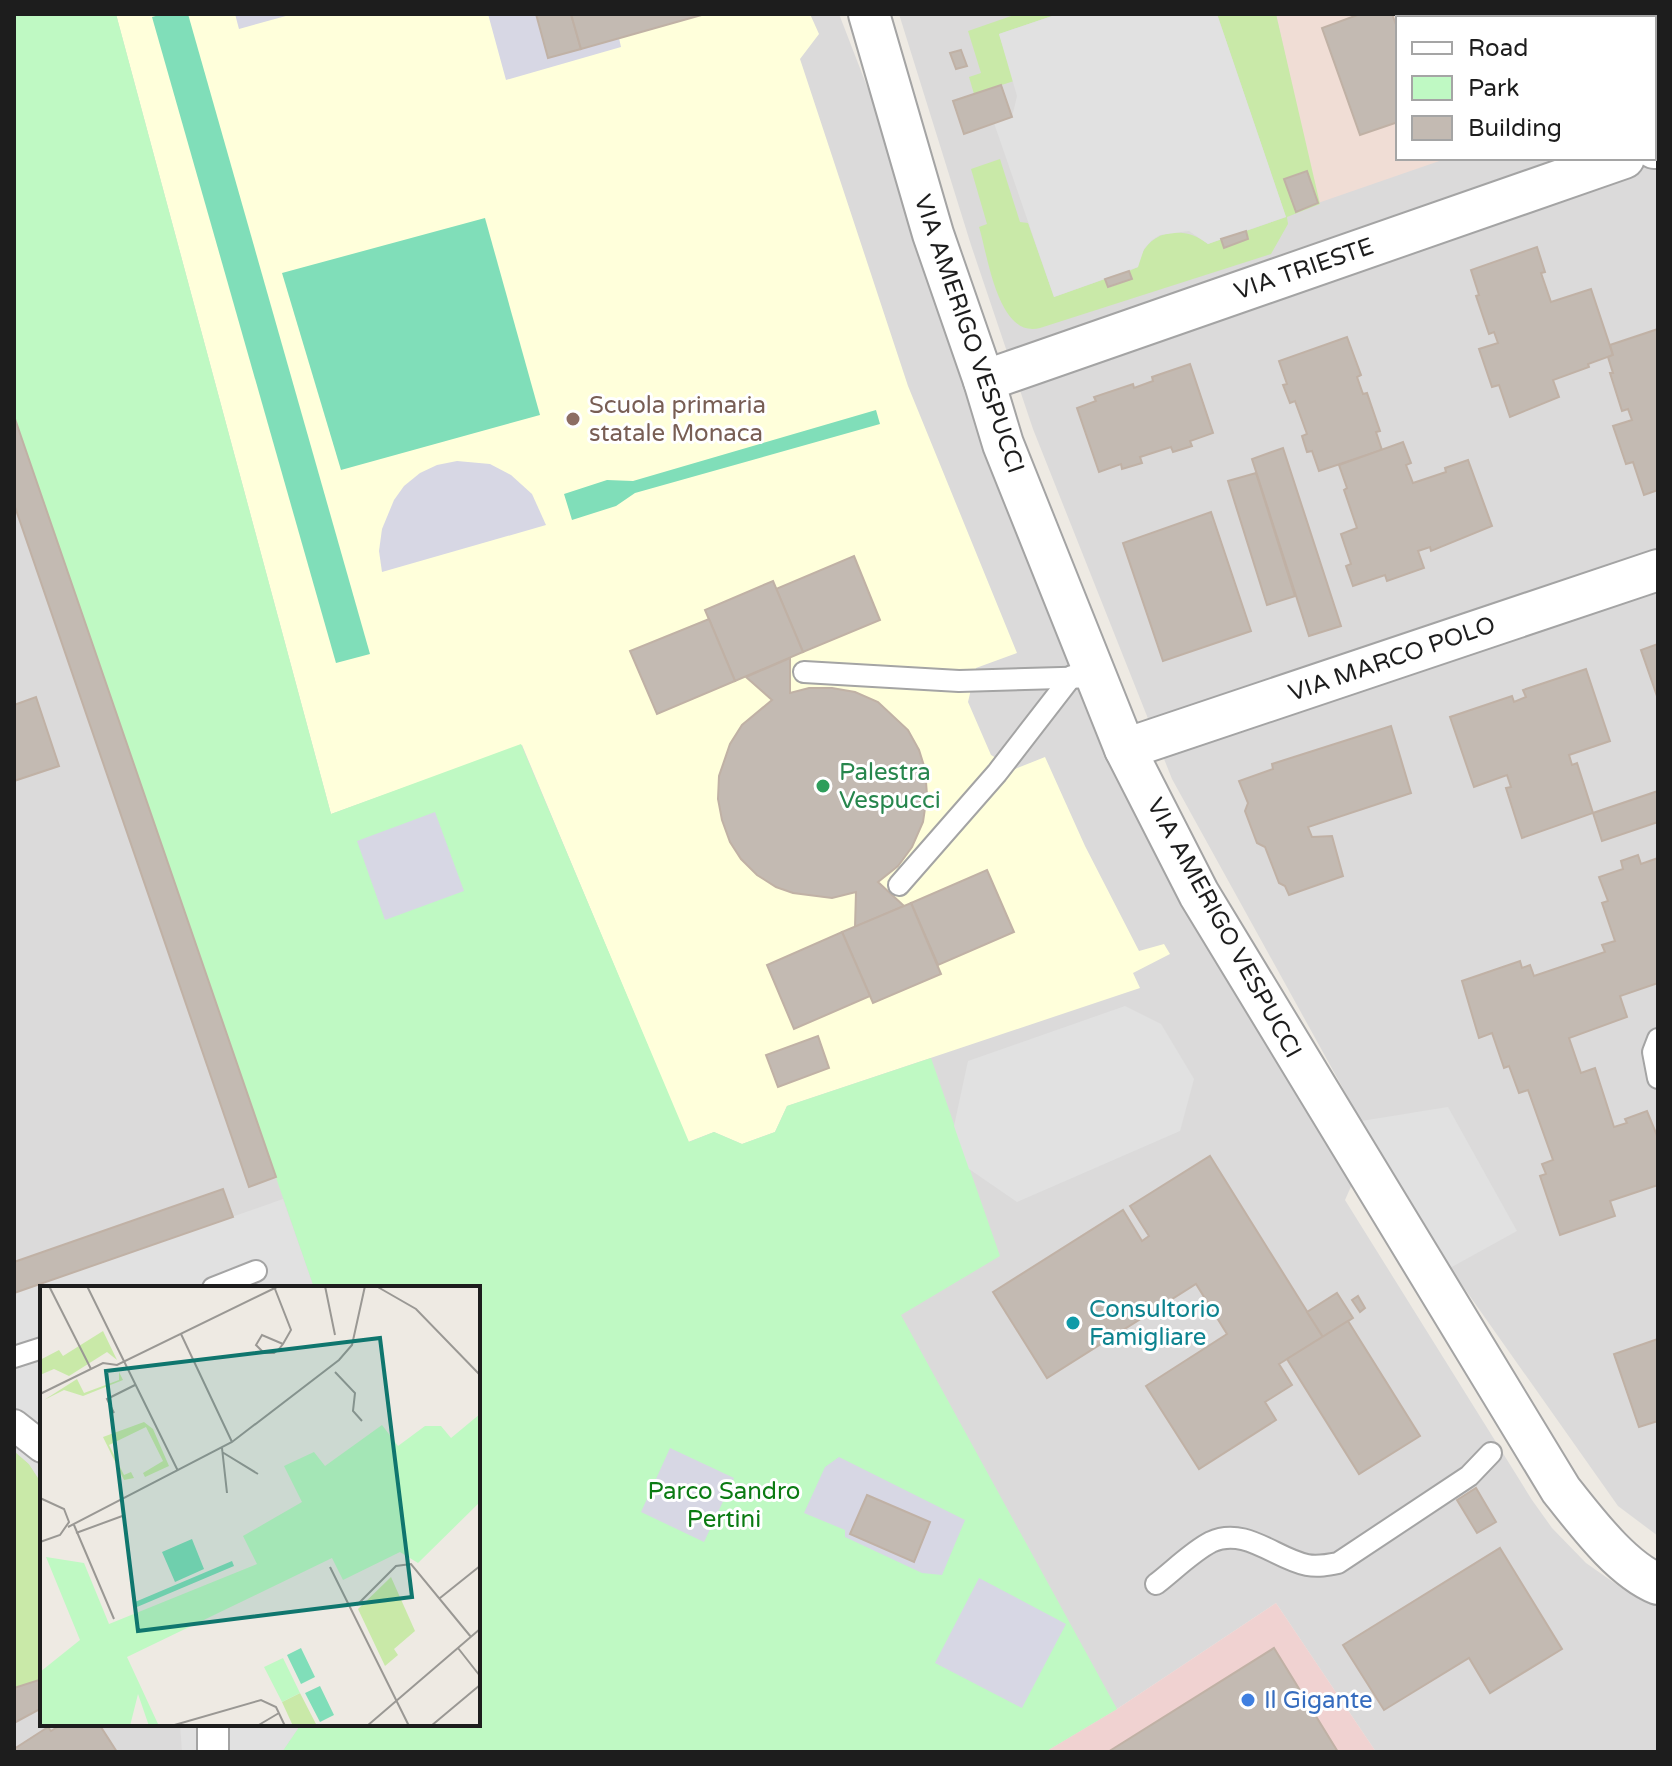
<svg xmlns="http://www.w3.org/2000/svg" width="1672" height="1766" font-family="'Varela Round',sans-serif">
  <rect width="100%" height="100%" fill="#eeeae3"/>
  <g fill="#dbdada" fill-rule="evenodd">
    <path d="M14 14H839L897 164 967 387 1353 1182 1345 1200 1532 1500 1552 1528 1586 1563 1623 1589 1658 1606V1752H1376L1276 1603 1117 1709 1045 1752H14ZM42 1288H478V1724H42Z"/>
    <path d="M899 14H1658V1536L1618 1506 1450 1268 1361 1121 1172 779 1033 429 971 245ZM1398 18H1654V158H1398Z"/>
  </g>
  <polygon fill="#f0d2d1" points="1276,1603 1376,1752 1045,1752 1117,1709"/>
  <polygon fill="#ffffdb" points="116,14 810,14 819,34 800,59 908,386 1017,653 976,668 968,702 991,755 1015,769 1045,757 1085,846 1139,951 1164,944 1170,954 1133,973 1140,988 787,1106 775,1132 742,1144 714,1132 688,1142 522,745 331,814"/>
  <polygon fill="#f0ddd5" points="1276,14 1578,14 1579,18 1398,18 1398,158 1448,158 1318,203"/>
  <g fill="#c9e9a8">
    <polygon points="1017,14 1058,14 999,34 1014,81 974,94 969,77 981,73 968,31"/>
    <path d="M1217 14H1276L1320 204 1287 217 1288 224 1271 254 1040 328C998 339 988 256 979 227L987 224 971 169 1000 159 1020 222 1028 223 1054 297 1105 279 1108 288 1132 279 1129 271 1138 267C1143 231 1182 223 1208 244L1221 239 1224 248 1249 239 1246 231 1286 217Z"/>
    <polygon points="14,1451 29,1464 42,1484 42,1679 14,1688"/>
  </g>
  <polygon fill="#bff9c3" points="14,14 116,14 331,814 521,744 689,1142 714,1132 742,1144 775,1132 787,1106 931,1058 1000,1256 901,1315 1117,1709 1045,1752 282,1752 301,1724 478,1724 478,1288 314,1288 14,416"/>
  <g fill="#80deb9">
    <polygon points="163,14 188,14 370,654 336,663 152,17"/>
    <polygon points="485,218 540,415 341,470 282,273"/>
    <polygon points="876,410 880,424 635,493 616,506 572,520 564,494 607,480 633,481"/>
  </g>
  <g fill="#e1e1e1">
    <polygon points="1058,14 1217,14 1286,217 1208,244 1189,231 1160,235 1152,240 1144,249 1138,267 1054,297 994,123 1012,117 1017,96 999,34"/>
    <polygon points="1125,1006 1161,1024 1194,1079 1180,1131 1017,1202 969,1169 954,1126 968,1061"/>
    <polygon points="1448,1107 1517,1231 1450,1268 1361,1121"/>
    <polygon points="283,1199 314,1288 42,1288 42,1484 29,1464 14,1451 14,1293"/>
    <polygon points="180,1724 301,1724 282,1752 182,1752"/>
  </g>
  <g fill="#d7d7e4">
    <polygon points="235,14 293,14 239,29"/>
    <polygon points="488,14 536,14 549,58 619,38 621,47 506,80"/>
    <polygon points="457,461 490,464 511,475 532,494 546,525 382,572 379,551 382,529 394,500 404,486 420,473 437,465"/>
    <polygon points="435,812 464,891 385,920 357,841"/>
    <polygon points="670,1448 734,1478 704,1542 641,1512"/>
    <polygon points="839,1457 965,1520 942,1575 922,1573 845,1537 845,1530 804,1513 825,1467"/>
    <polygon points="979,1578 1066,1624 1022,1708 935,1663"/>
  </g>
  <g fill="#c3bab2" stroke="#c0b1a5" stroke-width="2">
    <polygon points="536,14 571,14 581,49 548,58"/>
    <polygon points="571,14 705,14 581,49"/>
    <polygon points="1360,14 1392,14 1398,30 1398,122 1360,135 1322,28"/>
    <polygon points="961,50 967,66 956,69 950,53"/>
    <polygon points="1001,85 1012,117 964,134 953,101"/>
    <polygon points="1307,171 1318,203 1296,212 1284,179"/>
    <polygon points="1246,231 1248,239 1224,248 1221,239"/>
    <polygon points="1537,247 1545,272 1541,273 1551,302 1591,289 1613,355 1588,364 1589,367 1553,380 1559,397 1510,417 1499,385 1492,387 1479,349 1498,343 1494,332 1489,334 1476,296 1479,295 1471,270"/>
    <polygon points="1129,271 1132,279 1108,287 1105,279"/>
    <polygon points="1658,329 1658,490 1644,495 1633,462 1626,464 1613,426 1632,420 1628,409 1622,411 1610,373 1613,373 1608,357 1613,355 1610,345"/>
    <polygon points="1347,337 1361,375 1357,377 1363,394 1367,393 1380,431 1376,432 1382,450 1319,471 1312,451 1307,452 1302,436 1307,434 1295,401 1290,403 1283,385 1287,384 1279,361"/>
    <polygon points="1190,364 1213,433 1190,441 1192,446 1173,452 1171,447 1140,457 1142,463 1122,469 1121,464 1099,472 1077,408 1096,401 1094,397 1133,384 1134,388 1153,381 1152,377"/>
    <polygon points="14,416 276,1177 249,1187 14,504"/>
    <polygon points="1403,442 1411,463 1406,465 1413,483 1446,472 1445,468 1468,460 1492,526 1431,551 1430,547 1418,551 1424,568 1387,581 1385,575 1353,586 1346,566 1351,564 1341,534 1357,528 1344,490 1347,488 1339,465"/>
    <polygon points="1283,448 1341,626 1309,636 1252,459"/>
    <polygon points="1256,473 1295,596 1267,605 1228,481"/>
    <polygon points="1211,512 1251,631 1163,661 1123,543"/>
    <polygon points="854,556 880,620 803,652 776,589"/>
    <polygon points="773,581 803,652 735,681 705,610"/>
    <polygon points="709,619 735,681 657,714 630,651"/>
    <polygon points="1658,644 1658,699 1641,650"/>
    <polygon points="790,658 790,693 809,688 832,688 855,692 878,702 908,730 919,750 925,769 927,795 923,822 912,847 898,866 878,882 904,906 855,927 856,892 832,898 793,893 776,887 757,875 741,859 730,842 722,820 718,799 719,776 730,744 742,725 772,700 746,677"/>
    <polygon points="1586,669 1610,741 1569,755 1572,765 1577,763 1593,813 1522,838 1506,788 1511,787 1507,775 1474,787 1450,717 1512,696 1514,702 1526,697 1523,690"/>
    <polygon points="36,697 59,766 14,781 14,705"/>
    <polygon points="1391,726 1411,793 1308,827 1312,837 1332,836 1343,876 1289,895 1285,886 1279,883 1265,847 1257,843 1245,811 1248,803 1239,781 1273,769 1272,764"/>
    <polygon points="1658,791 1658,822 1602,841 1593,813"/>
    <polygon points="1638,855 1641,864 1658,858 1658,983 1620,996 1627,1017 1569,1038 1581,1073 1595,1068 1614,1127 1627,1123 1625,1119 1647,1111 1658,1138 1658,1185 1610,1201 1615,1216 1560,1235 1540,1176 1546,1174 1542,1164 1553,1160 1528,1090 1519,1093 1509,1066 1504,1068 1492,1033 1479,1038 1462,981 1520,961 1522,968 1530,965 1534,976 1605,952 1602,945 1615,941 1602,903 1608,901 1599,877 1623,869 1621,861"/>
    <polygon points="987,870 1014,932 938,965 911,903"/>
    <polygon points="911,903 941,974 873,1003 842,932"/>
    <polygon points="842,932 870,996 794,1029 767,965"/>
    <polygon points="818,1036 829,1068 778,1087 766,1055"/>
    <polygon points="1210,1156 1323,1337 1279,1364 1292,1385 1265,1402 1276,1420 1199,1469 1146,1386 1227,1334 1196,1284 1047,1378 993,1292 1123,1210 1142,1241 1149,1236 1130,1206"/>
    <polygon points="223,1189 233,1217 14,1293 14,1262"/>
    <polygon points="1337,1293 1353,1318 1323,1337 1307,1312"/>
    <polygon points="1358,1296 1365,1308 1360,1312 1352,1300"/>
    <polygon points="1348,1321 1420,1436 1359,1474 1287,1359"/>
    <polygon points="1658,1339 1658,1421 1639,1427 1614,1354"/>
    <polygon points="1476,1488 1496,1522 1477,1533 1457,1500"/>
    <polygon points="867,1495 930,1522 914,1562 850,1534"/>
    <polygon points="1500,1548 1562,1649 1490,1693 1469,1658 1384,1710 1343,1645"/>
    <polygon points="1274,1648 1338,1752 1108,1752"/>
    <polygon points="42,1679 42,1708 14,1723 14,1688"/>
    <polygon points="62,1724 99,1724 117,1752 14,1752 14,1749 48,1727 51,1731"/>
  </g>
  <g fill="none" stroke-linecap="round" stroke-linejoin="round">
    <defs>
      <g id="service">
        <polyline points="1503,14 1505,18"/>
        <polyline points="1414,18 1425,14"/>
        <polyline points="804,672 959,681 1097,677"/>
        <polyline points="899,885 997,773 1072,676"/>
        <polyline points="1658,1039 1653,1052 1658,1078"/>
        <polyline points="213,1288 256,1271"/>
        <polyline points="14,1357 42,1348"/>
        <path d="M1156 1584C1173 1571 1193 1551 1211 1542 1245 1526 1276 1559 1307 1565 1318 1567 1328 1565 1338 1563L1469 1476 1491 1453"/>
      </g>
      <g id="pedestrian">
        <polyline points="14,1425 42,1447"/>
        <polyline points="213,1724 213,1752"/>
      </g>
      <g id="minor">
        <path d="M869 14 933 234 984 381 1003 444 1125 749 1199 894 1561 1490C1586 1521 1621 1569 1658 1584"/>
        <polyline points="1654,148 1658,146"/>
        <polyline points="984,381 1624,158"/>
        <polyline points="1125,749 1658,570"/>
      </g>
    </defs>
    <use href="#service" stroke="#a4a4a4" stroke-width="24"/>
    <use href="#pedestrian" stroke="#a4a4a4" stroke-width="34"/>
    <use href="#minor" stroke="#a4a4a4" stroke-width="44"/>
    <use href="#service" stroke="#fff" stroke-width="20"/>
    <use href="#pedestrian" stroke="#fff" stroke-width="30"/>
    <use href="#minor" stroke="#fff" stroke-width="40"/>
  </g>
  <circle fill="#8d6e63" stroke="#fff" stroke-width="3" cx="573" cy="419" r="8"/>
  <circle fill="#2e9e5b" stroke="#fff" stroke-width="3" cx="823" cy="786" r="8"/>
  <circle fill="#0f9aa8" stroke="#fff" stroke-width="3" cx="1073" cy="1323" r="8"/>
  <circle fill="#3f7fe0" stroke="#fff" stroke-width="3" cx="1248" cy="1700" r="8"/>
  <g text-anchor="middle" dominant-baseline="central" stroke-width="6" stroke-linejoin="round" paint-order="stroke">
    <g font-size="24" fill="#1d1d1d" stroke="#fff">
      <text transform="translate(1304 269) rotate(-19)">VIA TRIESTE</text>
      <text transform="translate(969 334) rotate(71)">VIA AMERIGO VESPUCCI</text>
      <text transform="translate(1392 659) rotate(-19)">VIA MARCO POLO</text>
      <text transform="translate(1224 928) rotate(61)">VIA AMERIGO VESPUCCI</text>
    </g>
    <g font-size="24" fill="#785e54" stroke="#fff" text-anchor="start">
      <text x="589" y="405">Scuola primaria<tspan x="589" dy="28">statale Monaca</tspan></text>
    </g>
    <g font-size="24" fill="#27864d" stroke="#fff" text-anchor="start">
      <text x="839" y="772">Palestra<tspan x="839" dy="28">Vespucci</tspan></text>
    </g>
    <g font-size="24" fill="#0d838f" stroke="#fff" text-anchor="start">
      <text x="1089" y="1309">Consultorio<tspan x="1089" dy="28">Famigliare</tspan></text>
    </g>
    <g font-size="24" fill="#0b7b13" stroke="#fff">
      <text x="724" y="1491">Parco Sandro<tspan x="724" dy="28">Pertini</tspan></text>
    </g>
    <g font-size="24" fill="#366cbe" stroke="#fff" text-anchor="start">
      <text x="1264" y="1700">Il Gigante</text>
    </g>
  </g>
  <g transform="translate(40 1286)">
    <rect width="440" height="440" fill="#eeeae3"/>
    <path d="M63 45 77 74 67 66 29 90 14 83 0 89V74L19 64 23 70ZM79 86 83 94 43 110 24 104 4 114 37 93 44 107 79 94ZM104 136 113 143 129 180 105 191 103 187 123 175 106 141 69 159 84 189 91 186 94 192 84 194 63 151ZM351 291 375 345 354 363 358 369 345 380 318 323ZM260 407 277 440H253L242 416Z" fill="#c9e9a8"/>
    <path d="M440 128V216L378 277 360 266 303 294 292 272 87 371 118 438 109 440 98 408 90 440H0V386L40 354 6 271 44 277 69 338 217 278 203 250 262 216 244 180 274 166 285 180 342 139 358 160 385 140H401L411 152ZM243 372 260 407 242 416 224 381Z" fill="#bff9c3"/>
    <path d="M152 253 164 283 135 296 122 266ZM192 275 194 280 97 321 95 316ZM261 362 275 391 261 398 247 369ZM280 400 294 429 280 436 265 407Z" fill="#80deb9"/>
    <path fill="none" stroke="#9a9894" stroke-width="2" d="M9 0 51 83M47 0 138 185M285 0 295 49M336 0 376 23 440 89M235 3 251 44 243 58 239 63 234 67H224L216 59 222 49 243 58M141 48 192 156M295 86 315 107 313 125 322 135M0 108 63 77 77 79 239 0M74 127 67 113 95 99M182 162 187 207M182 166 218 188M0 212 24 223 29 236 20 249 0 256M34 239 74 333M28 241 192 156 299 74 312 59 325 0M36 247 85 229M290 281 369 440M400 312 440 280M317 319 356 280 371 278 431 351M418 362 440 390M131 440 221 414 236 421 245 440M217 440 239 427M327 440 440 343M391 440 440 399"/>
    <path fill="#0f766e" fill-opacity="0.15" stroke="#0f766e" stroke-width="4" d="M340 52 372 311 98 345 66 85Z"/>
    <rect width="440" height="440" fill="none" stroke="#1d1d1d" stroke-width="4"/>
  </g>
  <rect width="1672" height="1766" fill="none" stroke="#1d1d1d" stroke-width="32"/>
  <rect x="1396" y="16" width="260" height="144" fill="#ffffff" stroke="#a5a5a5" stroke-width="2"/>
  <rect x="1412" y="42" width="40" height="12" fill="#ffffff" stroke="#a5a5a5" stroke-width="2"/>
  <text x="1468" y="56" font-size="24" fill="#1d1d1d">Road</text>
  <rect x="1412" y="76" width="40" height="24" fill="#bff9c3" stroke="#a5a5a5" stroke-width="2"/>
  <text x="1468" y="96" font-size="24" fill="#1d1d1d">Park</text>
  <rect x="1412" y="116" width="40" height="24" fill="#c3bab2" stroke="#a5a5a5" stroke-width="2"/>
  <text x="1468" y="136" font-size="24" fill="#1d1d1d">Building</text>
</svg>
